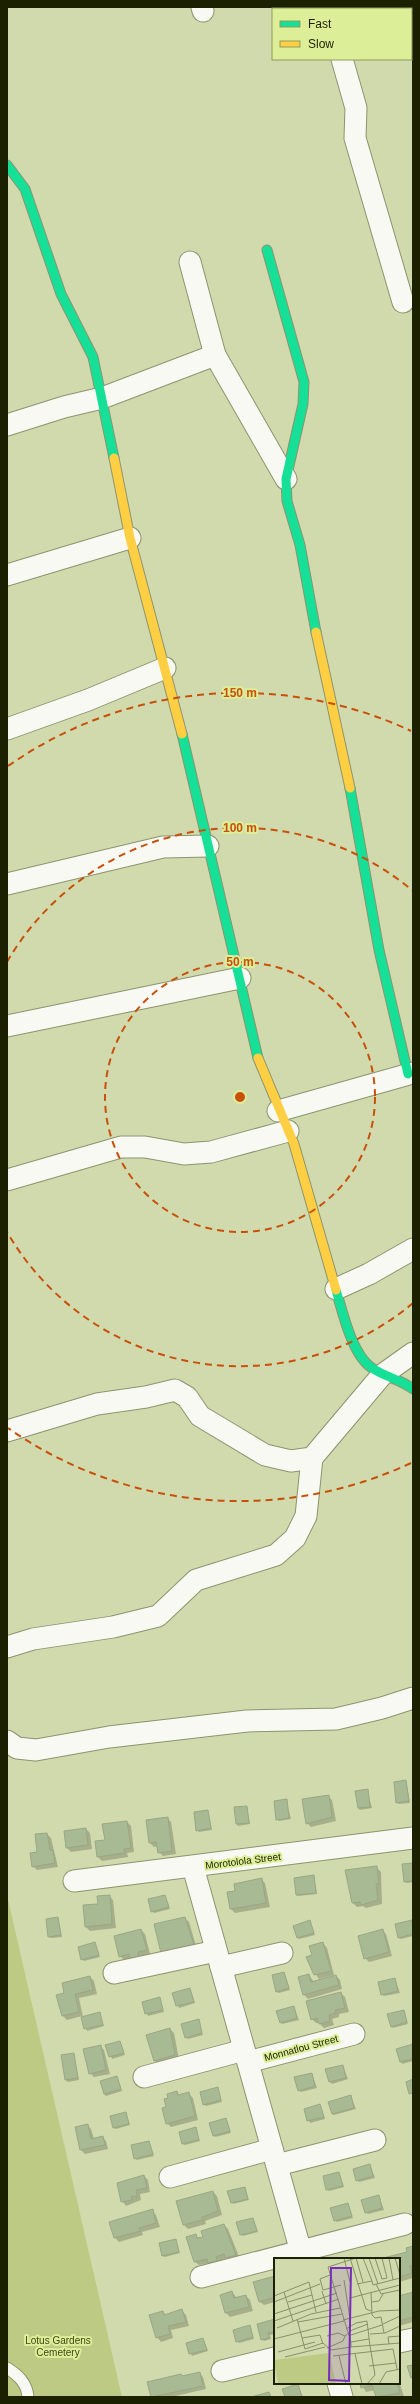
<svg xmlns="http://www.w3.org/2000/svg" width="420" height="2404" font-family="Helvetica,sans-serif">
  <rect width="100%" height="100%" fill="#d1daad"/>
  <polygon fill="#bdca83" points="7,1895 122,2397 7,2397"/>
  <g fill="#0003">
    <polygon points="406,1781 410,1803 399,1804 397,1802"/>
    <polygon points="367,1790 372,1808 360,1810 358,1808"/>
    <polygon points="328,1796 332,1800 336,1821 311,1827 307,1823"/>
    <polygon points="286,1800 291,1819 279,1821 277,1819"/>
    <polygon points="247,1807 250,1824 238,1826 237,1824"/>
    <polygon points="208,1811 212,1830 199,1832 197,1830"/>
    <polygon points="167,1818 171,1822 176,1854 163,1856 159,1852 158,1846 154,1847 150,1843"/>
    <polygon points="127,1822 131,1826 134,1852 127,1853 128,1857 102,1861 98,1857 106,1840"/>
    <polygon points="86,1829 90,1833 92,1849 71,1852 67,1848"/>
    <polygon points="47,1834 51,1838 58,1867 37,1870 33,1866"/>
    <polygon points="413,1864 413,1882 407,1883 405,1881"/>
    <polygon points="377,1868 381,1872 382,1904 366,1908 363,1906 357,1907 353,1903"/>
    <polygon points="314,1876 317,1894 298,1896 296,1895"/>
    <polygon points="261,1879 265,1883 270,1907 235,1913 231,1909 236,1892"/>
    <polygon points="109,1896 113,1900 116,1928 90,1931 86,1927 84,1906 99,1905"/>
    <polygon points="165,1896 170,1909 154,1913 152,1911"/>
    <polygon points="58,1918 62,1937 51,1938 49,1936"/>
    <polygon points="184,1918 189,1922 197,1949 166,1957"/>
    <polygon points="411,1921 413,1936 401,1939 399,1938"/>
    <polygon points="310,1922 315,1935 299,1939 297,1937"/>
    <polygon points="141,1930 145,1934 150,1954 141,1956 142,1961 124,1960 120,1956"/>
    <polygon points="382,1930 386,1934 392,1956 369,1962 365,1958"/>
    <polygon points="323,1943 327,1948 334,1975 319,1979 310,1966 307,1957 313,1956"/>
    <polygon points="95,1944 100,1957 84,1961 82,1959"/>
    <polygon points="284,1973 290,1990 279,1993 277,1992"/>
    <polygon points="309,1975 314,1982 336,1976 340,1980 342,1989 308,1999 304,1995 300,1978"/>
    <polygon points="90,1977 94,1981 97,1994 79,1998 83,2017 99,2014 104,2026 87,2031 82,2016 67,2020 63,2016 57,1996 65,1994"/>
    <polygon points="395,1979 400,1993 384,1996 382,1994"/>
    <polygon points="190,1989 195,2003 179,2008 174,1994"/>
    <polygon points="341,1993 345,1997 349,2012 339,2014 339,2017 332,2019 334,2025 324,2028 319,2023 316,2023 312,2019"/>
    <polygon points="160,1999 164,2012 148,2016 143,2003"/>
    <polygon points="294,2007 299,2020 282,2024 281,2022"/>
    <polygon points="403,2011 408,2024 393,2028 391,2026"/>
    <polygon points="198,2021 203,2035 188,2039 186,2037"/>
    <polygon points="170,2029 174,2033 179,2059 159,2065 155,2061 148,2035"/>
    <polygon points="120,2042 125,2055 112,2059 107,2046"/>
    <polygon points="413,2045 413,2061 402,2064 397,2050"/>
    <polygon points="100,2046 104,2050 110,2074 94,2077 90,2073"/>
    <polygon points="73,2054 79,2080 68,2082 66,2080"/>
    <polygon points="343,2066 348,2079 332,2084 330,2082"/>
    <polygon points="312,2074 317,2088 301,2092 299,2090"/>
    <polygon points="117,2077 122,2091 106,2096 104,2094"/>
    <polygon points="217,2089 222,2102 206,2106 204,2104"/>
    <polygon points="177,2092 180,2096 189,2094 193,2098 198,2120 171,2127 167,2123 169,2099"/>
    <polygon points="351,2096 356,2109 334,2115 332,2114"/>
    <polygon points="320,2105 325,2119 310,2123 305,2109"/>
    <polygon points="126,2113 130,2125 116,2129 114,2128"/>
    <polygon points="226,2119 231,2133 215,2137 214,2135"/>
    <polygon points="87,2125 91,2129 94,2139 102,2137 106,2141 108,2149 85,2154 81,2150"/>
    <polygon points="195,2128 200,2141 185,2145 183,2144"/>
    <polygon points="149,2142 154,2156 137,2160 135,2158"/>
    <polygon points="370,2165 375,2178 359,2182 357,2180"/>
    <polygon points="339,2173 344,2187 329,2191 327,2189"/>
    <polygon points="144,2176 148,2180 150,2192 140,2194 141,2200 126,2206 122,2201"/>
    <polygon points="244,2188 249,2200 233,2204 232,2202"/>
    <polygon points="213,2192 217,2196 222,2215 205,2221 206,2224 188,2229 184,2225"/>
    <polygon points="379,2196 384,2210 368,2214 366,2212"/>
    <polygon points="347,2204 353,2218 337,2222 335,2220"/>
    <polygon points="152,2211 156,2215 160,2227 142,2232 143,2235 119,2242 115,2238 111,2222"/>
    <polygon points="253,2219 258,2232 243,2236 241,2234"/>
    <polygon points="224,2225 228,2229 240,2259 230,2262 227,2258 219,2261 220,2265 213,2267 210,2263 199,2265 194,2261 196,2235 199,2239 204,2237"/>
    <polygon points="175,2240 180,2253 165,2257 163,2256"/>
    <polygon points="413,2247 413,2278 399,2282 399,2259 383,2259 408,2252"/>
    <polygon points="275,2277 275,2302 264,2305 259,2301"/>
    <polygon points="232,2292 237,2298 246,2296 250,2300 253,2311 230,2317 226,2313"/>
    <polygon points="413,2293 413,2322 399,2326 399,2297"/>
    <polygon points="182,2311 186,2315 189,2326 171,2330 173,2338 161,2342 157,2337 163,2312 166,2315"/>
    <polygon points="275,2320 275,2334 270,2335 271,2339 264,2341 262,2339"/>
    <polygon points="249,2326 254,2339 239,2343 237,2341"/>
    <polygon points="203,2339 208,2351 192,2356 187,2343"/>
    <polygon points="199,2373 203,2377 206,2389 171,2397 152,2396 181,2375 183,2377"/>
    <polygon points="399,2381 404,2397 377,2397 375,2390 366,2392 361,2383 399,2383"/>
    <polygon points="298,2385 303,2397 286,2397"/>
  </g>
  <g fill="#a8ba94" stroke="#99a785">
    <polygon points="406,1780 409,1801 396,1803 394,1782"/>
    <polygon points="368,1789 370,1807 358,1808 355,1791"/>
    <polygon points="329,1795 332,1817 306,1824 302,1799"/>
    <polygon points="287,1799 289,1818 276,1820 274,1801"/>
    <polygon points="247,1806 249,1823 236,1824 234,1807"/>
    <polygon points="208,1810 211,1828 196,1831 194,1812"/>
    <polygon points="168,1817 172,1851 158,1853 156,1842 149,1843 146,1820"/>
    <polygon points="127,1821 131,1848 124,1849 124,1853 97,1857 95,1841 105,1840 102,1824"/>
    <polygon points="86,1828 88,1845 66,1848 64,1831"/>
    <polygon points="47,1833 50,1850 53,1850 55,1863 32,1867 30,1853 37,1852 35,1834"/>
    <polygon points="413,1863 413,1881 404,1882 402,1864"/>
    <polygon points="377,1866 379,1884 376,1884 378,1900 361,1905 360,1902 352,1903 345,1870"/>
    <polygon points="314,1875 316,1893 296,1895 294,1878"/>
    <polygon points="262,1878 266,1903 230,1909 227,1892 235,1891 234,1884"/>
    <polygon points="110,1895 112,1924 85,1927 83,1905 98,1904 97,1896"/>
    <polygon points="165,1895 169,1907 151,1912 148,1899"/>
    <polygon points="58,1917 61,1935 48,1937 46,1919"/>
    <polygon points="185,1917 194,1945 161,1953 154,1924"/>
    <polygon points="310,1920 314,1933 297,1938 293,1926"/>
    <polygon points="412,1920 413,1934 398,1938 395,1924"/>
    <polygon points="141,1929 147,1950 138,1952 139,1957 130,1959 129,1954 119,1957 114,1936"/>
    <polygon points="383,1929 389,1952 364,1959 358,1936"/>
    <polygon points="95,1942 99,1955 81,1960 78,1947"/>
    <polygon points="323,1942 331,1971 314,1975 306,1957 312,1955 309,1946"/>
    <polygon points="284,1972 289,1988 276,1992 272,1975"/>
    <polygon points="309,1974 311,1982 336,1975 339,1985 303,1995 298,1977"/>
    <polygon points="90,1976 93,1990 75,1994 79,2012 62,2016 56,1995 64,1993 62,1983"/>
    <polygon points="395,1978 398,1991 381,1995 378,1982"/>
    <polygon points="190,1988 194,2002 176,2006 172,1993"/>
    <polygon points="341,1992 345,2008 335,2010 336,2013 329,2015 330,2021 319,2024 317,2018 311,2020 306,2001"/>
    <polygon points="160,1997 163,2010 145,2014 142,2002"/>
    <polygon points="294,2006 297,2018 280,2023 276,2011"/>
    <polygon points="404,2010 407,2022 391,2027 387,2014"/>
    <polygon points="100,2012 103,2025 84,2029 81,2017"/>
    <polygon points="199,2019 202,2033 185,2038 181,2024"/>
    <polygon points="170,2028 175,2055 154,2061 146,2035"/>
    <polygon points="120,2041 124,2053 109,2057 105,2045"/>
    <polygon points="413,2044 413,2059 400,2062 396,2049"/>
    <polygon points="101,2045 106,2070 89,2074 83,2049"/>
    <polygon points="74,2053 78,2078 65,2080 61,2055"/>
    <polygon points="343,2065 346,2078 329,2082 325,2069"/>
    <polygon points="312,2073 315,2086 298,2091 294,2077"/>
    <polygon points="117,2076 121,2089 104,2094 100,2081"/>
    <polygon points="413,2079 413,2093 409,2094 406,2082"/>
    <polygon points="218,2087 221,2100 203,2105 200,2092"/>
    <polygon points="177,2091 178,2095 189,2092 195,2116 166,2124 162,2108 166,2107 164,2099 168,2098 167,2094"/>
    <polygon points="351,2095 354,2108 332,2114 328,2102"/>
    <polygon points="320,2104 324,2117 307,2121 304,2109"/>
    <polygon points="126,2112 129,2124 113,2128 110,2116"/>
    <polygon points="226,2118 230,2131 213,2136 209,2123"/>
    <polygon points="88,2124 91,2139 103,2136 105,2145 80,2150 75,2127"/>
    <polygon points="196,2127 199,2140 182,2144 179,2132"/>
    <polygon points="149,2141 153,2154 134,2159 131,2145"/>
    <polygon points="370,2164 373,2176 356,2181 353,2169"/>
    <polygon points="339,2172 343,2186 326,2190 323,2176"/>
    <polygon points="144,2175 147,2188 136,2190 137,2196 131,2197 132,2200 121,2202 117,2183"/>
    <polygon points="245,2187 248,2199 231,2203 227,2191"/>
    <polygon points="213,2191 218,2211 202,2217 203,2220 183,2225 176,2201"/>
    <polygon points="379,2195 382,2208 365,2213 361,2200"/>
    <polygon points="348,2203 352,2216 334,2221 330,2208"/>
    <polygon points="153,2209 156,2223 139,2228 140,2231 114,2238 109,2222"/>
    <polygon points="253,2218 257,2231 240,2235 236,2222"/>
    <polygon points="224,2224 236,2255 225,2258 224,2254 216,2257 217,2261 208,2263 207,2259 194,2262 186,2237 196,2234 197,2238 203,2237 201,2231"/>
    <polygon points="176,2239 179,2252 162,2256 159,2243"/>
    <polygon points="413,2246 413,2265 410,2266 412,2273 399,2277 399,2259 379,2259 407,2252 406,2248"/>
    <polygon points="275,2276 275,2297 259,2302 253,2282"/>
    <polygon points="232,2291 234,2298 246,2295 249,2307 225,2313 220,2295"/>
    <polygon points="413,2292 413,2317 399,2321 399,2296"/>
    <polygon points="182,2309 186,2322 168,2326 170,2334 156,2338 149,2315 163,2311 164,2315"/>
    <polygon points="275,2319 275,2331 268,2333 269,2338 261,2340 257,2324"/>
    <polygon points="250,2325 253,2337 236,2342 233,2330"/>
    <polygon points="203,2338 207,2350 189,2354 186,2343"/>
    <polygon points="413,2365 413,2378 411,2378 407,2366"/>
    <polygon points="200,2372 203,2386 151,2397 147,2382 181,2374 182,2376"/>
    <polygon points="360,2383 397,2383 400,2393 376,2397 372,2385 361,2388"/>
    <polygon points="298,2384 302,2397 285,2397 282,2389"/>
    <polygon points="269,2392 271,2397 251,2397"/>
  </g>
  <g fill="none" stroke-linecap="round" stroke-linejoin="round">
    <defs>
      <path id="lane" d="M7 2368C18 2375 27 2383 28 2397"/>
      <g id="street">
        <polyline points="202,7 203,11"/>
        <polyline points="330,7 330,9"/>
        <polyline points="342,59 356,108 355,138 403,302"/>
        <polyline points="190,262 215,355 286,479"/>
        <polyline points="7,425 64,407 102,398 215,355"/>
        <polyline points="7,575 130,538"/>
        <polyline points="7,729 88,700 165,668"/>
        <polyline points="7,884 163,847 208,846"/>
        <polyline points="7,1026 240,978"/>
        <polyline points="278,1111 413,1073"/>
        <polyline points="7,1180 121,1147 145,1147 184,1154 211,1152 288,1131"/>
        <polyline points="336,1289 369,1274 413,1249"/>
        <polyline points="7,1431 97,1404 146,1397 175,1390 187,1397 200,1416 265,1455 291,1461 312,1458 382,1375 413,1353"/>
        <polyline points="7,1647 33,1639 113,1627 158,1616 196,1580 276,1555 295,1538 306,1516 312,1458"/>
        <polyline points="7,1741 17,1748 36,1750 109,1737 247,1721 336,1719 382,1708 413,1698"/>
        <polyline points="193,1867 303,2259"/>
        <polyline points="74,1881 413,1838"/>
        <polyline points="221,1967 282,1953"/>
        <polyline points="114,1973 216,1951"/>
        <polyline points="248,2062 354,2034"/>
        <polyline points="144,2077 244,2050"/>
        <polyline points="277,2165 375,2140"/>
        <polyline points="170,2177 272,2149"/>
        <polyline points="201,2277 405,2224"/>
        <polyline points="399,2342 413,2339"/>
        <polyline points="222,2371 275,2358"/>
        <polyline points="338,2383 342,2397"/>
      </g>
      <g id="fast">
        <polyline points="7,165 25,189 61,294 93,357 114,458"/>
        <polyline points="267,250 304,382 303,404 286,479 287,501 300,545 316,632"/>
        <polyline points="182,734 258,1058"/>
        <polyline points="350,788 379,950 408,1074"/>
        <path d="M336 1290C343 1313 352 1355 372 1368 385 1377 400 1379 413 1389"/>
      </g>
      <g id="slow">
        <polyline points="114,458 130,538 182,734"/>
        <polyline points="316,632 350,788"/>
        <polyline points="258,1058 294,1144 336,1290"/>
      </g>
    </defs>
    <use href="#lane" stroke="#8d946e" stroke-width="13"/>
    <use href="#street" stroke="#8d946e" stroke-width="23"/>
    <use href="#fast" stroke="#8d946e" stroke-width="11"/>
    <use href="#slow" stroke="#8d946e" stroke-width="11"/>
    <use href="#lane" stroke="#f8f9f3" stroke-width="11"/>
    <use href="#street" stroke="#f8f9f3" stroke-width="21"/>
    <use href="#fast" stroke="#16e098" stroke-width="9"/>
    <use href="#slow" stroke="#ffcf43" stroke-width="9"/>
  </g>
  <g fill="none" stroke="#c9500a" stroke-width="2" stroke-dasharray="7 5">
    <circle cx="240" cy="1097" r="135"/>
    <path d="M413 1303A269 269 0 0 1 7 1232M7 962A269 269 0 0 1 413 891"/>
    <path d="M411 1463A404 404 0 0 1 8 1428M8 766A404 404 0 0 1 411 731"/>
  </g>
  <g text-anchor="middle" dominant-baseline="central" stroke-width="4" stroke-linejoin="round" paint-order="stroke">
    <g font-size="10" fill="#1b2000" stroke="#de9">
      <text transform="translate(243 1861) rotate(-7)">Morotolola Street</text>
      <text transform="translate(301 2048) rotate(-15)">Monnatlou Street</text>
    </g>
    <g font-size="10" fill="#404816" stroke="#de9">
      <text x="58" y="2340">Lotus Gardens<tspan x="58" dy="12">Cemetery</tspan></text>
    </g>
  </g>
  <g transform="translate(274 2258)">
    <rect width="126" height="126" fill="#d1daad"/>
    <path d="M55 95 62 126H4L0 102Z" fill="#bdca83"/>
    <path fill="none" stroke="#889068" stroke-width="1" d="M70 0 76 24M76 0 92 51 97 53M82 0 89 24M89 0 98 23M95 0 104 26M101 0 108 21 113 20 108 0M115 0 119 22M121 0 126 17M56 17 46 21 49 32 67 27M70 22 76 61M83 26 98 23 99 27 126 20M102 26 107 36 126 32M48 33 52 46M10 34 19 63M97 34 98 57 101 60 107 59 110 75M0 38 35 24 42 54M76 40 126 27M0 44 46 26M14 44 38 37M98 44 105 43 109 36M0 56 63 35M23 61 31 91 49 85 57 92 77 89M69 62 105 53 126 52M0 63 65 41M24 64 68 56M109 66 126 58M3 70 37 56 66 50M72 71 82 65 93 63 96 88M96 76 111 75 126 68M77 77 108 67M53 78 64 75 71 78 78 72 94 66M28 80 46 77 49 86M0 81 70 63M95 81 77 84V89L126 85M77 84 54 9 82 0M115 86 114 79 126 78M53 90 69 83 71 78M4 94 41 84M81 96 88 126M59 98 119 91 123 111M65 98 72 126M11 99 51 89M95 108 122 105M93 126 101 117 96 88M105 126 112 114 126 111"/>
    <path fill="#7b2cbf" fill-opacity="0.15" stroke="#7b2cbf" stroke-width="2" d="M57 10H77L75 123 55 122Z"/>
    <rect width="126" height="126" fill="none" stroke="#1b2000" stroke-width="2"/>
  </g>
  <circle cx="240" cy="1097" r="6" fill="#c9500a" stroke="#de9" stroke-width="2"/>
  <g font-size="12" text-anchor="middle" font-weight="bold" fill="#c9500a" stroke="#de9" stroke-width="4" stroke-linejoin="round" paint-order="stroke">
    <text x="240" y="697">150 m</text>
    <text x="240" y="832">100 m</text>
    <text x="240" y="966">50 m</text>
  </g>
  <rect width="420" height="2404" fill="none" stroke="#1b2000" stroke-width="16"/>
  <rect x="272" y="8" width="140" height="52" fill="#ddee99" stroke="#8f9c5c"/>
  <rect x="280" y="21" width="20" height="6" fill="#16e098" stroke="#8f9c5c"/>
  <text x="308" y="28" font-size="12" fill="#1b2000">Fast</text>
  <rect x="280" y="41" width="20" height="6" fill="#ffcf43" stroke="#8f9c5c"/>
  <text x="308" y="48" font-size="12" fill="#1b2000">Slow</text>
</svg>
